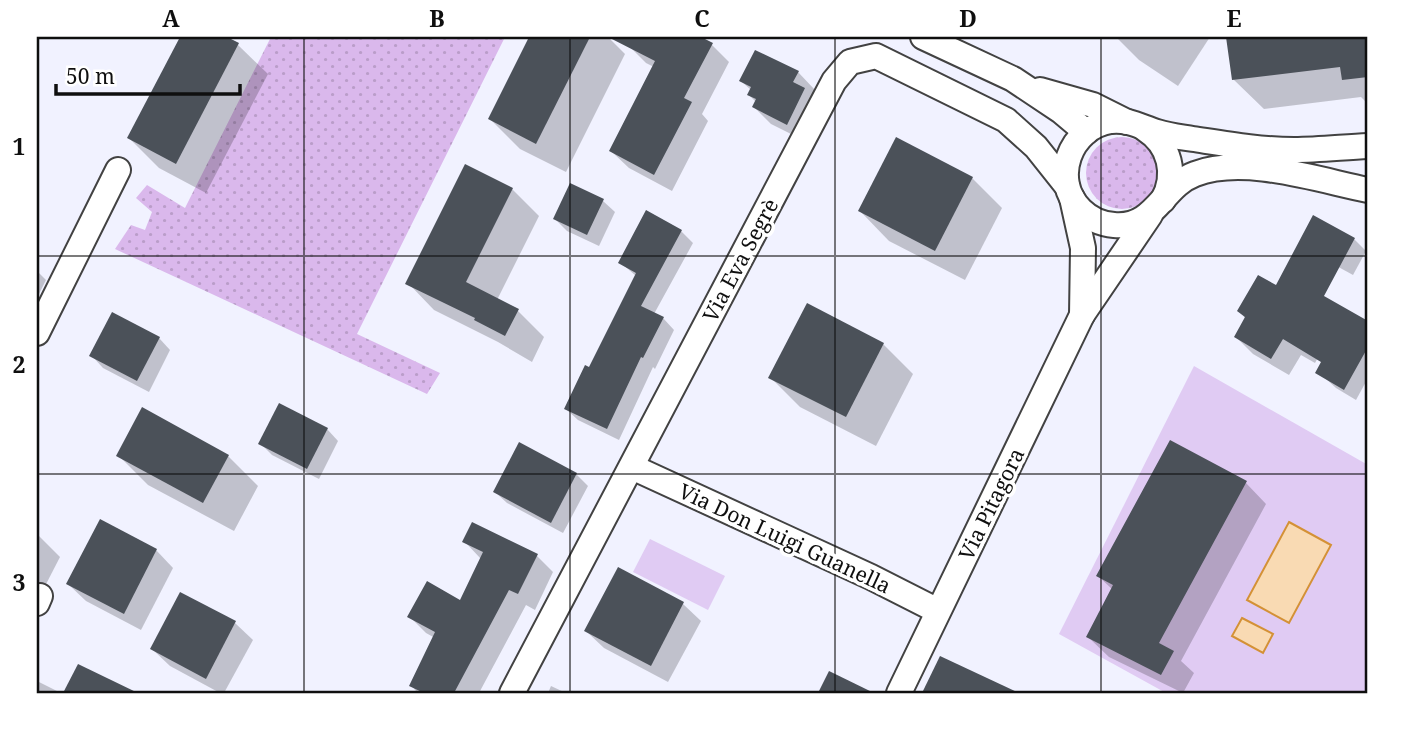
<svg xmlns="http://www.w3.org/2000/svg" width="1405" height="730" font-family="'Noto Serif',serif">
  <defs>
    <pattern id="grass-dots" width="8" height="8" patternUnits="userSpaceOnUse" patternTransform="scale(1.75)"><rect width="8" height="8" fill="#dab8ec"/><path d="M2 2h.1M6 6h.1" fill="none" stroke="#ba9dc9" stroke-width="1.8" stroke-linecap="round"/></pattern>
  </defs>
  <rect width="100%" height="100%" fill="#f1f2ff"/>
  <g fill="url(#grass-dots)">
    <polygon points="271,37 505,37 357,334 440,373 427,394 115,249 131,225 145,230 152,212 136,198 147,185 185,208"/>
    <circle cx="1122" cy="173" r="36"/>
  </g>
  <g fill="#e0cbf3">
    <polygon points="1194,366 1368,465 1368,693 1166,693 1059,634"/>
    <polygon points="650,539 725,576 708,610 633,572"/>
  </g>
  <g fill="#f9dab3" stroke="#d49136" stroke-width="2">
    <polygon points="1289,522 1331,545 1289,623 1247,600"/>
    <polygon points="1242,618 1273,634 1263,653 1232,636"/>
  </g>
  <g fill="#0003">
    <polygon points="182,37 224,37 238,45 268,74 206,193 159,168 129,138"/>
    <polygon points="531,37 608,37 625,54 566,172 520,149 490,119"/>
    <polygon points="633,37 697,37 711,44 729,62 702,114 708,121 672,191 629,168 611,151 654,67 646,63 629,46"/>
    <polygon points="1116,37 1210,37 1178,86 1139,60"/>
    <polygon points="1368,37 1368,104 1361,97 1264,109 1234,80 1228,38"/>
    <polygon points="798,72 815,90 811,97 822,107 805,141 771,124 754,107 756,102 749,95 751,90 741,81"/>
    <polygon points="972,178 1002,208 965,280 889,241 860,211"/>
    <polygon points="512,189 539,216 497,300 518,311 544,337 532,362 498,342 434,310 408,283"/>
    <polygon points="603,201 615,212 599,246 567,231 555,219"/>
    <polygon points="681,231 693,243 654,314 663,318 674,330 655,369 653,367 619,440 578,420 566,409 589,369 636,276 620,262"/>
    <polygon points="1354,239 1366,251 1353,275 1313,253"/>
    <polygon points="37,271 46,280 37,298"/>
    <polygon points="1277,287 1341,315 1315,363 1301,355 1289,375 1253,354 1236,337 1246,319 1239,311"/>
    <polygon points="1356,317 1368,323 1368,378 1356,400 1336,388 1324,377"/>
    <polygon points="159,338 170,350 149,392 103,368 92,356"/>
    <polygon points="883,344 913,374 876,446 800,407 770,377"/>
    <polygon points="142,410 228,456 258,486 234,531 148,485 118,455"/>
    <polygon points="327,429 338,441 319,479 272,455 260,443"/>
    <polygon points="576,474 588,486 563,533 507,503 495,492"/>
    <polygon points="1246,483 1266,504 1181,661 1194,673 1183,693 1109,657 1088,637 1113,590 1098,576"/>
    <polygon points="37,534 60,557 42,592 37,590"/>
    <polygon points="465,542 537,556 553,572 535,610 526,605 479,693 415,693 416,691 411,685 435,638 426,633 410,617 461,602 481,559"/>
    <polygon points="156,550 173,568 141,630 86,601 68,584"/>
    <polygon points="618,570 683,604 701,621 668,682 604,648 586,631"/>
    <polygon points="181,594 235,623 253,640 224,693 220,693 170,666 152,649"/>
    <polygon points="37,681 61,693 37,693"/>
    <polygon points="551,686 566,693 548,693"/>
  </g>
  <g fill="#4b5159">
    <polygon points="180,37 227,37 239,43 176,164 127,138"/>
    <polygon points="529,37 590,37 536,144 488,119"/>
    <polygon points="608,37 701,37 713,43 684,98 692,102 654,175 609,151 655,61"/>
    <polygon points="1226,37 1368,37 1368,77 1342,80 1340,67 1232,80"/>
    <polygon points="755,50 799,71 793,82 805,88 787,125 752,107 756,99 747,95 751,87 739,81"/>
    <polygon points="896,137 973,177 935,251 858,211"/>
    <polygon points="465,164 513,188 466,282 519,309 505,336 474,320 475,318 405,284"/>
    <polygon points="570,183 604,199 587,235 553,219"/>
    <polygon points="646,210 682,230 641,306 664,317 643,358 641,357 607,429 564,409 585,365 589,367 636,273 618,263"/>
    <polygon points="1313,215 1355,238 1324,296 1368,321 1368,347 1344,390 1315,373 1321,362 1283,339 1271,359 1234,337 1245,317 1237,311 1258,275 1276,285"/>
    <polygon points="807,303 884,343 846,417 768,378"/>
    <polygon points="112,312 160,337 137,381 89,356"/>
    <polygon points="279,403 328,428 307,469 258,444"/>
    <polygon points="142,407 229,455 203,503 116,456"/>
    <polygon points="1170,440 1247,481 1159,643 1174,651 1161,675 1086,637 1113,585 1096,576"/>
    <polygon points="519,442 577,473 551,523 493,492"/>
    <polygon points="100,519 157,549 124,614 66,584"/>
    <polygon points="472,522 538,554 518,594 509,590 454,693 424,693 409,686 435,632 407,617 427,581 460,600 483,552 462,542"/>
    <polygon points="618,567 684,602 651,666 584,631"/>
    <polygon points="180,592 236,621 206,679 150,649"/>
    <polygon points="940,656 1019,693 922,693"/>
    <polygon points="78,664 138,693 63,693"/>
    <polygon points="829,671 874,693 818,693"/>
  </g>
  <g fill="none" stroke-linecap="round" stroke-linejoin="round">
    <defs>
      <g id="minor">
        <polyline points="923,37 1013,79 1061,111 1086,132"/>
        <polyline points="1040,90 1093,105 1127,122"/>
        <path d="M1145 129C1170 145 1177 174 1163 200"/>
        <path d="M1368 146C1344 147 1319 150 1294 150 1260 150 1226 144 1193 139 1181 137 1169 136 1157 132 1141 127 1128 119 1111 121 1070 127 1050 180 1081 210 1090 219 1101 224 1114 225 1155 229 1162 186 1195 174 1244 155 1318 180 1368 190"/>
        <polyline points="1072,198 1083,248 1082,315"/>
        <polyline points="37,333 118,170"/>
        <polyline points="632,467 871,577 938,611"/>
        <polyline points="37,603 40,596"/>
        <polyline points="512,693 834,81 850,62 876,56 1006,120 1036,147 1067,186"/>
        <polyline points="899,693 1082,315 1150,215"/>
      </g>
    </defs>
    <use href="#minor" stroke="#424242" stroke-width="28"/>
    <use href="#minor" stroke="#fff" stroke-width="24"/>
  </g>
  <path fill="none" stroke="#0f0f0f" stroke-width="2" stroke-opacity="0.55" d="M304 37V693M570 37V693M835 37V693M1101 37V693M37 256H1368M37 474H1368"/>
  <g text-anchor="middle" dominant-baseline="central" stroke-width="7" stroke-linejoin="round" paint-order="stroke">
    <g font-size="21" fill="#0f0f0f" stroke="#fff">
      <text transform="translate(740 260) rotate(-62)">Via Eva Segrè</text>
      <text transform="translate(991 504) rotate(-64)">Via Pitagora</text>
      <text transform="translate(785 538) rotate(25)">Via Don Luigi Guanella</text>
    </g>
  </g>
  <rect width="1405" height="730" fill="none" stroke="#ffffff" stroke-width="77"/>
  <path d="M56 84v10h184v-10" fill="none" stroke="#0f0f0f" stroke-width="3.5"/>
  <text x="66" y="84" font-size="21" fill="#0f0f0f" stroke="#ffffff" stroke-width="5" paint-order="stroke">50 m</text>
  <rect x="38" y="38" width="1328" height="654" fill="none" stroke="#0f0f0f" stroke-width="2.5"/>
  <g font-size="23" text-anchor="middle" font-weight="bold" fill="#0f0f0f">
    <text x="171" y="27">A</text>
    <text x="437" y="27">B</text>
    <text x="702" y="27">C</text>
    <text x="968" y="27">D</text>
    <text x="1234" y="27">E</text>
    <text x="19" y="155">1</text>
    <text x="19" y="373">2</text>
    <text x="19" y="591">3</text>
  </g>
</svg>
